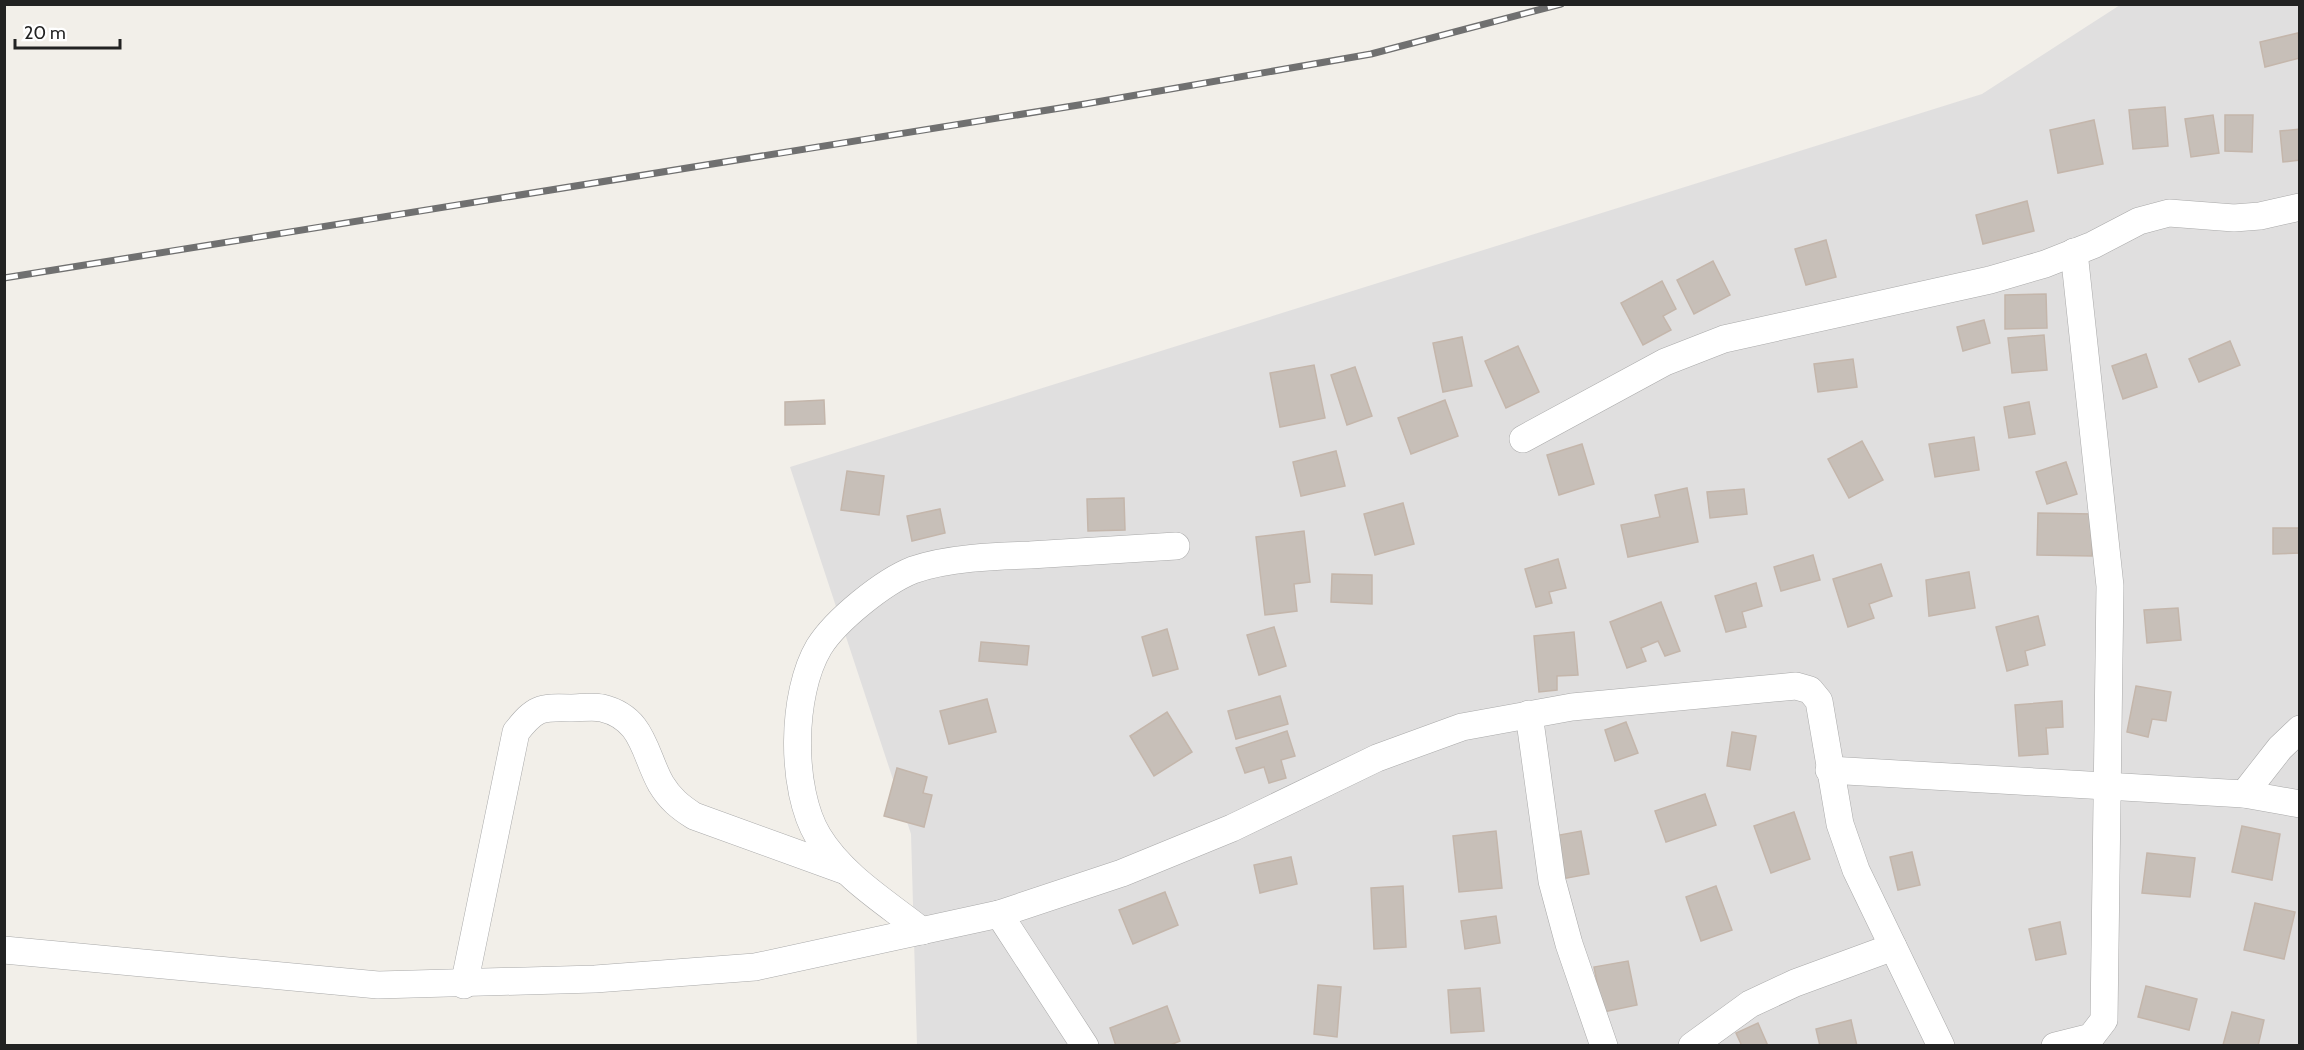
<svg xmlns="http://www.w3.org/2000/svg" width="2304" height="1050" font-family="Cabin,sans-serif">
  <rect width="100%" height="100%" fill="#f2efe9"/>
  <polygon fill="#e0dfdf" points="2120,5 2299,5 2299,1045 917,1045 911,834 790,467 1982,94"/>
  <g fill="#c7bfb8" stroke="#c4b6ab" stroke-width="1.5">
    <polygon points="2298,33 2300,58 2265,67 2260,42"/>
    <polygon points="2165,107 2168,146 2133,149 2129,110"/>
    <polygon points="2213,115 2219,153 2191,157 2185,119"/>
    <polygon points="2225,115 2253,115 2252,152 2225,151"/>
    <polygon points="2094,120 2103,164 2058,173 2050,130"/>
    <polygon points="2300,129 2300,160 2283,162 2280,131"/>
    <polygon points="2027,201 2034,231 1983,244 1976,215"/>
    <polygon points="1826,240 1836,277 1806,285 1795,249"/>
    <polygon points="1713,261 1730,295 1694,314 1677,280"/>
    <polygon points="1662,281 1676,309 1663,316 1671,330 1643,345 1621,303"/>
    <polygon points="2046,294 2047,328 2005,329 2005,295"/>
    <polygon points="1984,320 1990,343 1963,351 1957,327"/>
    <polygon points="2044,335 2047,370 2012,373 2008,338"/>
    <polygon points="1462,337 1472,386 1443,392 1433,343"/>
    <polygon points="2230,341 2240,365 2199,382 2189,359"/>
    <polygon points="1518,346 1539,392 1506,408 1485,361"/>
    <polygon points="2146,354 2157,387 2123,399 2112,366"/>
    <polygon points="1853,359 1857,387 1818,392 1814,364"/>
    <polygon points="1314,365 1325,418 1280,427 1270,373"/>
    <polygon points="1355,367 1372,416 1347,425 1331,375"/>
    <polygon points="824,400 825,424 785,425 785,402"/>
    <polygon points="1445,400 1458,436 1411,454 1398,418"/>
    <polygon points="2029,402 2035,434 2009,438 2004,407"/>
    <polygon points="1974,437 1979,470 1935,477 1929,444"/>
    <polygon points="1862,441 1883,480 1849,498 1828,459"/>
    <polygon points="1582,444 1594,484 1559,495 1547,455"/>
    <polygon points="1336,451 1345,486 1301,496 1293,462"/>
    <polygon points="2066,462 2077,494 2047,504 2036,472"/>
    <polygon points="847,471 884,476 879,515 841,510"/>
    <polygon points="1687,488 1698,542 1628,557 1621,525 1660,517 1655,495"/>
    <polygon points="1744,489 1747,514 1710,518 1707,492"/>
    <polygon points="1124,498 1125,530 1088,531 1087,499"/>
    <polygon points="1403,503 1414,544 1375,555 1364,514"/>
    <polygon points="940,509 945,533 912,541 907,516"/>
    <polygon points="2038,513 2093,514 2092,556 2037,555"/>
    <polygon points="2273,528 2300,528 2300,553 2273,554"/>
    <polygon points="1304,531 1310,582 1294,584 1297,611 1265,615 1256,537"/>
    <polygon points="1813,555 1820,580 1781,591 1774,567"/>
    <polygon points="1558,559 1566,588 1549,592 1552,603 1536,607 1525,569"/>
    <polygon points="1881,564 1892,596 1869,604 1874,618 1848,627 1833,579"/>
    <polygon points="1969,572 1975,608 1929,616 1926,580"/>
    <polygon points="1332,574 1372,575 1372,604 1331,602"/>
    <polygon points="1756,583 1762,606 1742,612 1746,627 1726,632 1715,596"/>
    <polygon points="1661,602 1680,651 1665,656 1658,641 1641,648 1646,661 1627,668 1610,622"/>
    <polygon points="2178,608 2181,640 2147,643 2144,610"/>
    <polygon points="2038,616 2045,645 2025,651 2028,665 2007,671 1996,627"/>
    <polygon points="1274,627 1286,666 1259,675 1247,635"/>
    <polygon points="1167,629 1178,669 1153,676 1142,637"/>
    <polygon points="1574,632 1578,675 1557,676 1557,690 1539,692 1534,636"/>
    <polygon points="981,642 1029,646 1027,665 979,661"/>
    <polygon points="2136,686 2171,692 2166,721 2152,719 2148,737 2127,732"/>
    <polygon points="1280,696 1288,724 1236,739 1228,711"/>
    <polygon points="987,699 996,732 949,744 940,711"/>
    <polygon points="2062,701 2063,727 2046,728 2048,754 2019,756 2015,705"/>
    <polygon points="1167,712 1192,752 1154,776 1130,736"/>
    <polygon points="1626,722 1638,753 1615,761 1605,730"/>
    <polygon points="1287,731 1295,756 1281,760 1286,778 1269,783 1264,767 1245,773 1236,748"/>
    <polygon points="1732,732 1756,736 1750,770 1727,766"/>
    <polygon points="897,768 927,777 923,793 932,795 924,827 884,816"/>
    <polygon points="1705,794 1716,825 1666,842 1655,811"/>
    <polygon points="1794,812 1810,859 1771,873 1754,826"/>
    <polygon points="2242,826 2280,834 2272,880 2232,872"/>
    <polygon points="1496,831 1502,888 1459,892 1453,836"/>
    <polygon points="1581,831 1589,874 1562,879 1554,836"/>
    <polygon points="1912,852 1920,885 1898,890 1890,857"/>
    <polygon points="2147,853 2195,858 2190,897 2142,893"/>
    <polygon points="1291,857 1297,884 1260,893 1254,865"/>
    <polygon points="1403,886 1406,947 1374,949 1371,888"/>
    <polygon points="1716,886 1732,930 1701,941 1686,897"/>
    <polygon points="1165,892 1178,925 1133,944 1119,910"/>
    <polygon points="2255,903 2295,912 2284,959 2244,950"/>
    <polygon points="1496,916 1500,943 1465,949 1461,921"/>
    <polygon points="2060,922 2066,954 2036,960 2029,929"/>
    <polygon points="1628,961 1637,1005 1603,1012 1594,967"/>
    <polygon points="1318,985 1341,987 1337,1037 1314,1034"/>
    <polygon points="2146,986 2197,999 2189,1030 2138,1017"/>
    <polygon points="1480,988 1484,1031 1451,1033 1448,990"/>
    <polygon points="1167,1006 1180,1041 1168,1046 1116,1046 1110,1028"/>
    <polygon points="2232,1012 2264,1020 2258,1046 2223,1045"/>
    <polygon points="1851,1020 1857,1046 1820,1046 1816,1029"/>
    <polygon points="1758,1023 1768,1046 1742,1046 1736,1033"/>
  </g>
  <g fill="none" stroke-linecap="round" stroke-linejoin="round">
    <defs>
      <g id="minor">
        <polyline points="1523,439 1665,362 1724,339 1990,280 2045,264 2093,245 2139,221 2169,213 2234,218 2260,216 2300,207"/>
        <polyline points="1529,714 1552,881 1569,944 1604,1046"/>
        <polyline points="1829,770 2244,794 2300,804"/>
        <polyline points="2244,794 2280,748 2300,729"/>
        <polyline points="999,914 1085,1046"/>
        <path d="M922 931C887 903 842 876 818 836 790 789 791 694 819 647 836 620 883 582 913 570 947 558 995 556 1030 555 1079 552 1128 549 1176 546"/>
        <polyline points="4,950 378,985 595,979 755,967 999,914 1122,873 1232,828 1377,758 1462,727 1572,707 1796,686 1810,690 1819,701 1840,824 1856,870 1941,1046"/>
        <path d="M464 985 516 732C535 708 540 707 570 708 580 708 593 706 602 708 644 718 644 754 661 784 670 799 680 807 694 816L846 871"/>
        <polyline points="1692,1046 1750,1004 1795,983 1893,947"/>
        <polyline points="2055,1046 2091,1037 2104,1020 2110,586 2074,252"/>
      </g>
    </defs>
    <use href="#minor" stroke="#a9a9a9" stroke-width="28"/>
    <use href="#minor" stroke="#fff" stroke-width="27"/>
    <defs>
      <polyline id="rail" points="4,278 1085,104 1371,54 1561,4"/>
    </defs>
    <use href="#rail" stroke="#707070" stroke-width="7"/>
    <use href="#rail" stroke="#fff" stroke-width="4.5" stroke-dasharray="14" stroke-linecap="butt"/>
  </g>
  <rect width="2304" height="1050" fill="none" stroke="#222222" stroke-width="12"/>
  <path d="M15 39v9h105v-9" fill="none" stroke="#222222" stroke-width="3"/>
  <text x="24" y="39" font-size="18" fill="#222222" stroke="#ffffff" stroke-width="4.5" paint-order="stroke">20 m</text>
</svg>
